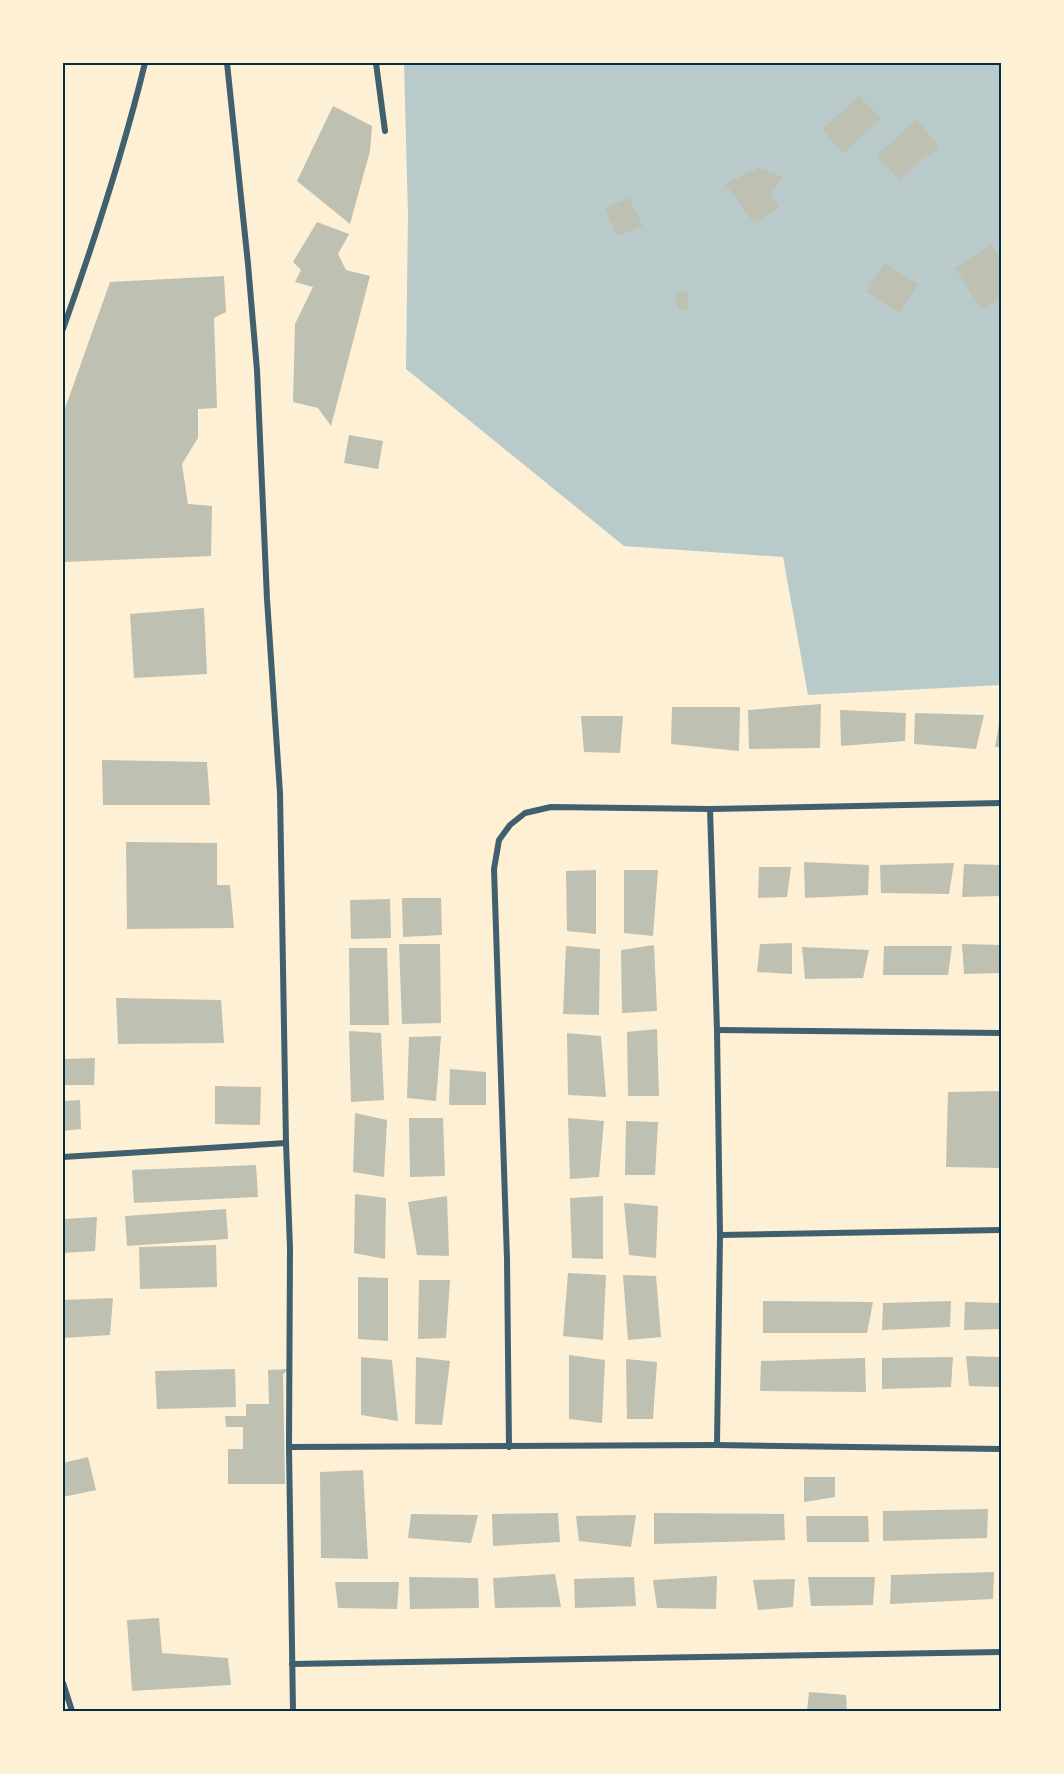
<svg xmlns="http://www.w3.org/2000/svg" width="1064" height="1774" font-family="Helvetica,sans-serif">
  <rect width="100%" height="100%" fill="#fdf0d5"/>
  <polygon fill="#b9caca" points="404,63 1001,63 1001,685 808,695 783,557 624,546 406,369 408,215"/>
  <g fill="#bec0b2">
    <polygon points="859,96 881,118 844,154 822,129"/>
    <polygon points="333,106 372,126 370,151 350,224 297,181"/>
    <polygon points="917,119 940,148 921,159 900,181 877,155"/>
    <polygon points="758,168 783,177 771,194 779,208 754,223 725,184"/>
    <polygon points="629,198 643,226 617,236 605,208"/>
    <polygon points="317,222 349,234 338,254 346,270 370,276 331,426 318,408 293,402 295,324 313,287 295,282 301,270 293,262"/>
    <polygon points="992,245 1001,260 1001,298 982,310 955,268"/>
    <polygon points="885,263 918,284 900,313 867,292"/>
    <polygon points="224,276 226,312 214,318 217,408 198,409 198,438 182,464 188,504 212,506 211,556 63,562 63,414 110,282"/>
    <polygon points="687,291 689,309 678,310 675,292"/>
    <polygon points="349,435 383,441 378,469 344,463"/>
    <polygon points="204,608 207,674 134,678 130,614"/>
    <polygon points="821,704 820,748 749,749 748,710"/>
    <polygon points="672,707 740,707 739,751 671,744"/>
    <polygon points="840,710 906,713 905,741 841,746"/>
    <polygon points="915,713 984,715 976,749 914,744"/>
    <polygon points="581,716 623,716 620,753 584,752"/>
    <polygon points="999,724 1001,724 1001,747 995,747"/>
    <polygon points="102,760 207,762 210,805 103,805"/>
    <polygon points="126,842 217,843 217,885 230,885 234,928 127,929"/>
    <polygon points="804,862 869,865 868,895 805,898"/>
    <polygon points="954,863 949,894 881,893 880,865"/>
    <polygon points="964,864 1001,865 1001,896 962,897"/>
    <polygon points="759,867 791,867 787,897 758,898"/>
    <polygon points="596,870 596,934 567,931 566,871"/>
    <polygon points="624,870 658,870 653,936 624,933"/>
    <polygon points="402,898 441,898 442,935 403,937"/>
    <polygon points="390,899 391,938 351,939 350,900"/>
    <polygon points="792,943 792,974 757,972 760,944"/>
    <polygon points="399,944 440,944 441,1023 402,1024"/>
    <polygon points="962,944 1001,945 1001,973 964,974"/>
    <polygon points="654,945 657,1011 622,1013 621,950"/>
    <polygon points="566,946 600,949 599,1015 563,1014"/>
    <polygon points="884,946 952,946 948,975 883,975"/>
    <polygon points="802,947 869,950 863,978 805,979"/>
    <polygon points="349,948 387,948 389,1025 350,1025"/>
    <polygon points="116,998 221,1000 224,1043 118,1044"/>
    <polygon points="657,1029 659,1096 628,1096 627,1032"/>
    <polygon points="349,1031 381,1033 384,1100 351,1102"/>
    <polygon points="567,1033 601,1036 606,1097 568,1095"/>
    <polygon points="441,1036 436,1101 407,1098 409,1037"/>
    <polygon points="95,1058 94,1085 63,1085 63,1059"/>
    <polygon points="450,1069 486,1072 486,1105 449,1105"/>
    <polygon points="215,1086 261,1087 260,1125 215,1124"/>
    <polygon points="1001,1091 1001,1168 946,1167 948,1092"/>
    <polygon points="80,1100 81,1129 63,1131 63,1101"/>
    <polygon points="355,1113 387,1120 384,1177 353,1172"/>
    <polygon points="409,1118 443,1118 445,1176 410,1177"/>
    <polygon points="568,1118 604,1121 599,1177 570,1179"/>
    <polygon points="626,1121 658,1122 655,1175 625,1175"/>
    <polygon points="256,1165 258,1197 134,1203 132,1170"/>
    <polygon points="355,1194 386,1198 385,1259 354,1253"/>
    <polygon points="447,1196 449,1256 417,1255 408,1202"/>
    <polygon points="603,1196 603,1259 572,1258 570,1198"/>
    <polygon points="624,1203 658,1206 656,1258 629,1255"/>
    <polygon points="226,1209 228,1239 127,1246 125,1216"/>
    <polygon points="97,1217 95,1251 63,1253 63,1219"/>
    <polygon points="216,1245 217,1287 140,1289 139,1247"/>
    <polygon points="568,1273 606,1275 603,1340 563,1336"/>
    <polygon points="623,1275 656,1276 661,1337 628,1340"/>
    <polygon points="358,1277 388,1278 388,1341 358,1339"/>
    <polygon points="419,1280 450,1280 446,1338 418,1339"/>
    <polygon points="113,1298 110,1335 63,1338 63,1300"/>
    <polygon points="763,1301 873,1302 867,1333 763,1333"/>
    <polygon points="951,1301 950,1327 882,1330 883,1303"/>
    <polygon points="965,1302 1001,1303 1001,1329 964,1330"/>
    <polygon points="569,1355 605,1360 602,1423 569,1419"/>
    <polygon points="966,1356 1001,1357 1001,1387 969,1386"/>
    <polygon points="361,1357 392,1360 398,1421 361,1415"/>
    <polygon points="416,1357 450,1361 442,1425 415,1424"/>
    <polygon points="953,1357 951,1387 882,1389 882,1358"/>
    <polygon points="865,1358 866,1392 760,1391 761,1361"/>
    <polygon points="626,1359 657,1362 653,1419 627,1419"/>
    <polygon points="235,1369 236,1407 157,1409 155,1371"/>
    <polygon points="289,1369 283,1374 285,1484 228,1484 228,1449 243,1449 243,1427 226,1427 225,1416 246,1416 246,1404 269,1404 268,1370"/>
    <polygon points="88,1457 96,1490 63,1497 63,1463"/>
    <polygon points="363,1470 368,1559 321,1558 320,1472"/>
    <polygon points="804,1477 835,1477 835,1497 804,1502"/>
    <polygon points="988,1509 987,1538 883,1541 883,1511"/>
    <polygon points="558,1513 560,1542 493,1546 492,1514"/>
    <polygon points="654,1513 784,1514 785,1540 654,1544"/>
    <polygon points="411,1514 478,1515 471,1543 408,1538"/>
    <polygon points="636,1515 631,1547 579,1541 576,1516"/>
    <polygon points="806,1516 868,1516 869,1542 807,1542"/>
    <polygon points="994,1572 993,1599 890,1604 891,1575"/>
    <polygon points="555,1574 561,1607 495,1608 493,1578"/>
    <polygon points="717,1576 716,1609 657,1608 653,1580"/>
    <polygon points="409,1577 478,1578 479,1608 410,1609"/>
    <polygon points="634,1577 636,1606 575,1608 574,1579"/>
    <polygon points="808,1577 875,1577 873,1605 811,1606"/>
    <polygon points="795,1579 793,1607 758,1610 753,1580"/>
    <polygon points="335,1582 399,1582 397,1609 338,1608"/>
    <polygon points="159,1618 162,1653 228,1658 231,1685 132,1691 127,1620"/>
    <polygon points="809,1692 846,1695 847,1711 807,1711"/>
  </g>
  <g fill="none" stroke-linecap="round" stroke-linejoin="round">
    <g stroke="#3f606c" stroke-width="6">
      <polyline points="227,63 248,264 257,370 267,599 280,793 286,1143 290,1248 289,1447 293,1711"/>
      <polyline points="376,63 385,131"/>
      <path d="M63 329C94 242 123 153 145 63"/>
      <polyline points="710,809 717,1030 720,1235 717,1445"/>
      <polyline points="717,1030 1001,1033"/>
      <polyline points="63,1157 286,1143"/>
      <polyline points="720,1235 1001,1230"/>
      <polyline points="289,1447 717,1445 1001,1449"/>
      <polyline points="509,1447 507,1259 494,869 499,840 510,825 525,813 551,807 710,809 1001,803"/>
      <polyline points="292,1664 1001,1652"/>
      <polyline points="63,1683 72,1711"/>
    </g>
  </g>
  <rect width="1064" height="1774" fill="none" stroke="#fdf0d5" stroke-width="129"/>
  <rect x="64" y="64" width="936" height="1646" fill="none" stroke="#003049" stroke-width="2"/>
</svg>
